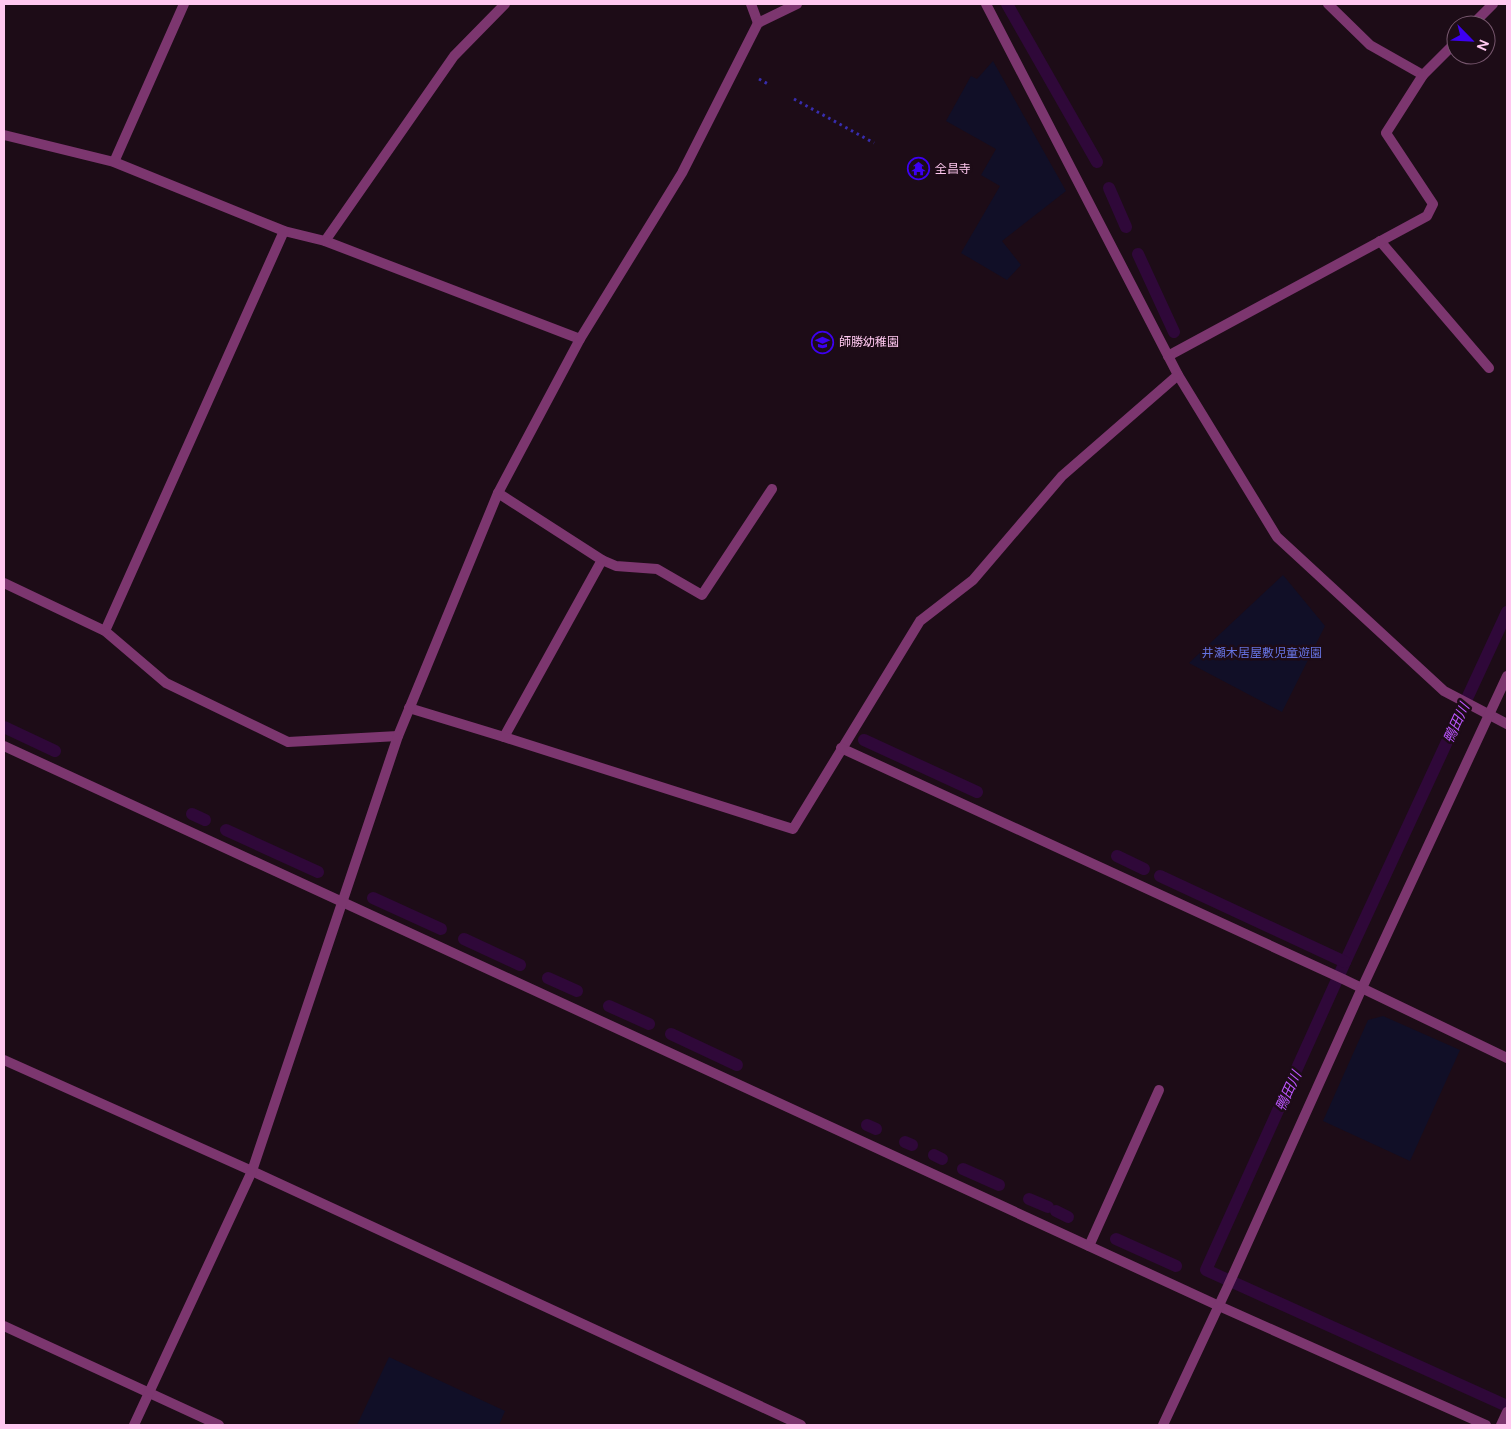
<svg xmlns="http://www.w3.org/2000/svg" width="1511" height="1429" font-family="'DM Sans','Noto Sans JP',sans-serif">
  <rect width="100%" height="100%" fill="#1d0c17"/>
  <g fill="#110f27">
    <polygon points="993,61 1066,191 1002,241 1021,265 1007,280 961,253 1000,186 981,175 996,149 946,121 971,76 977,79"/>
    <polygon points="1283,575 1325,626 1282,712 1189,663"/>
    <polygon points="1383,1016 1460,1050 1410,1161 1323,1121 1368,1020"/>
    <polygon points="389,1357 505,1411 499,1425 357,1425"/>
  </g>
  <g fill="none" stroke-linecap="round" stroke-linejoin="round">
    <g stroke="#2f0839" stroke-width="12">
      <polyline points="1007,4 1097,162"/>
      <polyline points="1109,188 1126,227"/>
      <polyline points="1138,254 1174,332"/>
      <polyline points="1507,612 1345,962 1206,1270 1507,1406"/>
      <polyline points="4,727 55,751"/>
      <polyline points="864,740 977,792"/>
      <polyline points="192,814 205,820"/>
      <polyline points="226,830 318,872"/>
      <polyline points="1117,856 1144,869"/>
      <polyline points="1160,876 1345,962"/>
      <polyline points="373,898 441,929"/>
      <polyline points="464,939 520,965"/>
      <polyline points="548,978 577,991"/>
      <polyline points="609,1006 649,1024"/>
      <polyline points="671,1034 737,1065"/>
      <polyline points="867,1125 876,1129"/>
      <polyline points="905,1142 912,1145"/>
      <polyline points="934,1155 942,1159"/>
      <polyline points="963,1169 999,1185"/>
      <polyline points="1029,1199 1048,1207"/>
      <polyline points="1056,1211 1068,1217"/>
      <polyline points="1116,1239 1176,1266"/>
    </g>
    <g stroke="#382dae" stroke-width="3" stroke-dasharray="2.5 4" stroke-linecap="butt">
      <polyline points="759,79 768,84"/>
      <polyline points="794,99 874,143"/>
    </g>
    <g stroke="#7c366f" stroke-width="10">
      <polyline points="1380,241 1489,368"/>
      <polyline points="602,560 616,566 657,569 702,595 772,489"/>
      <polyline points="1089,1246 1159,1090"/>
    </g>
    <g stroke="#7c366f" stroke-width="10">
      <polyline points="505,4 454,56 325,241 580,339"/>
      <polyline points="751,4 758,23"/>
      <polyline points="986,4 1178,375 1277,537 1444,691 1507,724"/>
      <polyline points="1328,4 1370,45 1423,75"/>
      <polyline points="1472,25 1493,4"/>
      <polyline points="4,135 114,162 284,231 325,241"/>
      <polyline points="114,162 184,4"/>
      <polyline points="1168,356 1427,216 1433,204 1386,133 1423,75 1456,42"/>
      <polyline points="498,493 602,560 504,737"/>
      <polyline points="4,583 105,631 166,683 288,742 398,736"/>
      <polyline points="105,631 284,231"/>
      <polyline points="409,708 504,737 793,829 920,621 973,580 1062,476 1178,375"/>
      <polyline points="4,746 1219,1306 1486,1425"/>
      <polyline points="841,748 1343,979 1507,1058"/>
      <polyline points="4,1060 252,1171 801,1425"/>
      <polyline points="4,1326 219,1425"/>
      <polyline points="134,1425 252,1171 398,736 498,493 580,339 682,173 758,23 797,4"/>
      <polyline points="1163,1425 1228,1286 1362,988 1507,676"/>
      <polyline points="1501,1425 1507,1412"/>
    </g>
  </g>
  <defs>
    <symbol id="temple-ring" viewBox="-11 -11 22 22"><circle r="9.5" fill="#1d0c17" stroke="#3d00f2" stroke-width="1.5"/><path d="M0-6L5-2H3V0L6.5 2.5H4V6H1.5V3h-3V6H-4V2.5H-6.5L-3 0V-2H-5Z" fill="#3d00f2"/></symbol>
    <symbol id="school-ring" viewBox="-11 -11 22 22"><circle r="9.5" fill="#1d0c17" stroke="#3d00f2" stroke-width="1.5"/><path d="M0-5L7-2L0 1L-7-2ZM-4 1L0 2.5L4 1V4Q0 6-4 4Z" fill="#3d00f2"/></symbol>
  </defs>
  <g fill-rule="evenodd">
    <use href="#temple-ring" x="906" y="156" width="25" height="25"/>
    <use href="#school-ring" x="810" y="330" width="25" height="25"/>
  </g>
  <g text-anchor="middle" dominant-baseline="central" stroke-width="5" stroke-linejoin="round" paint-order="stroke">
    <g font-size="12" fill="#ffc8f0" stroke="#1d0c17" text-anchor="start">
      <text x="935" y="169">全昌寺</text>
      <text x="839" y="342">師勝幼稚園</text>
    </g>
    <g font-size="12" fill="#6673e1" stroke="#1d0c17">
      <text x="1262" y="653">井瀬木居屋敷児童遊園</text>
    </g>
    <g font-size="14" font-style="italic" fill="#bd56ff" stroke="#1d0c17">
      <text transform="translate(1456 723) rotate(-65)">鴨田川</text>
      <text transform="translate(1288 1091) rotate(-65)">鴨田川</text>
    </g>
  </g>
  <rect width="1511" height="1429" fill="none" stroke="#ffc8f0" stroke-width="10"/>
  <g transform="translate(1471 40) rotate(114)"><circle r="24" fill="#1d0c17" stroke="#77576e"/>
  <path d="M0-4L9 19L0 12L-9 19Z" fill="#3d00f2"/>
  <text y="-8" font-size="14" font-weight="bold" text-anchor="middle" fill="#ffc8f0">N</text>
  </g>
</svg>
